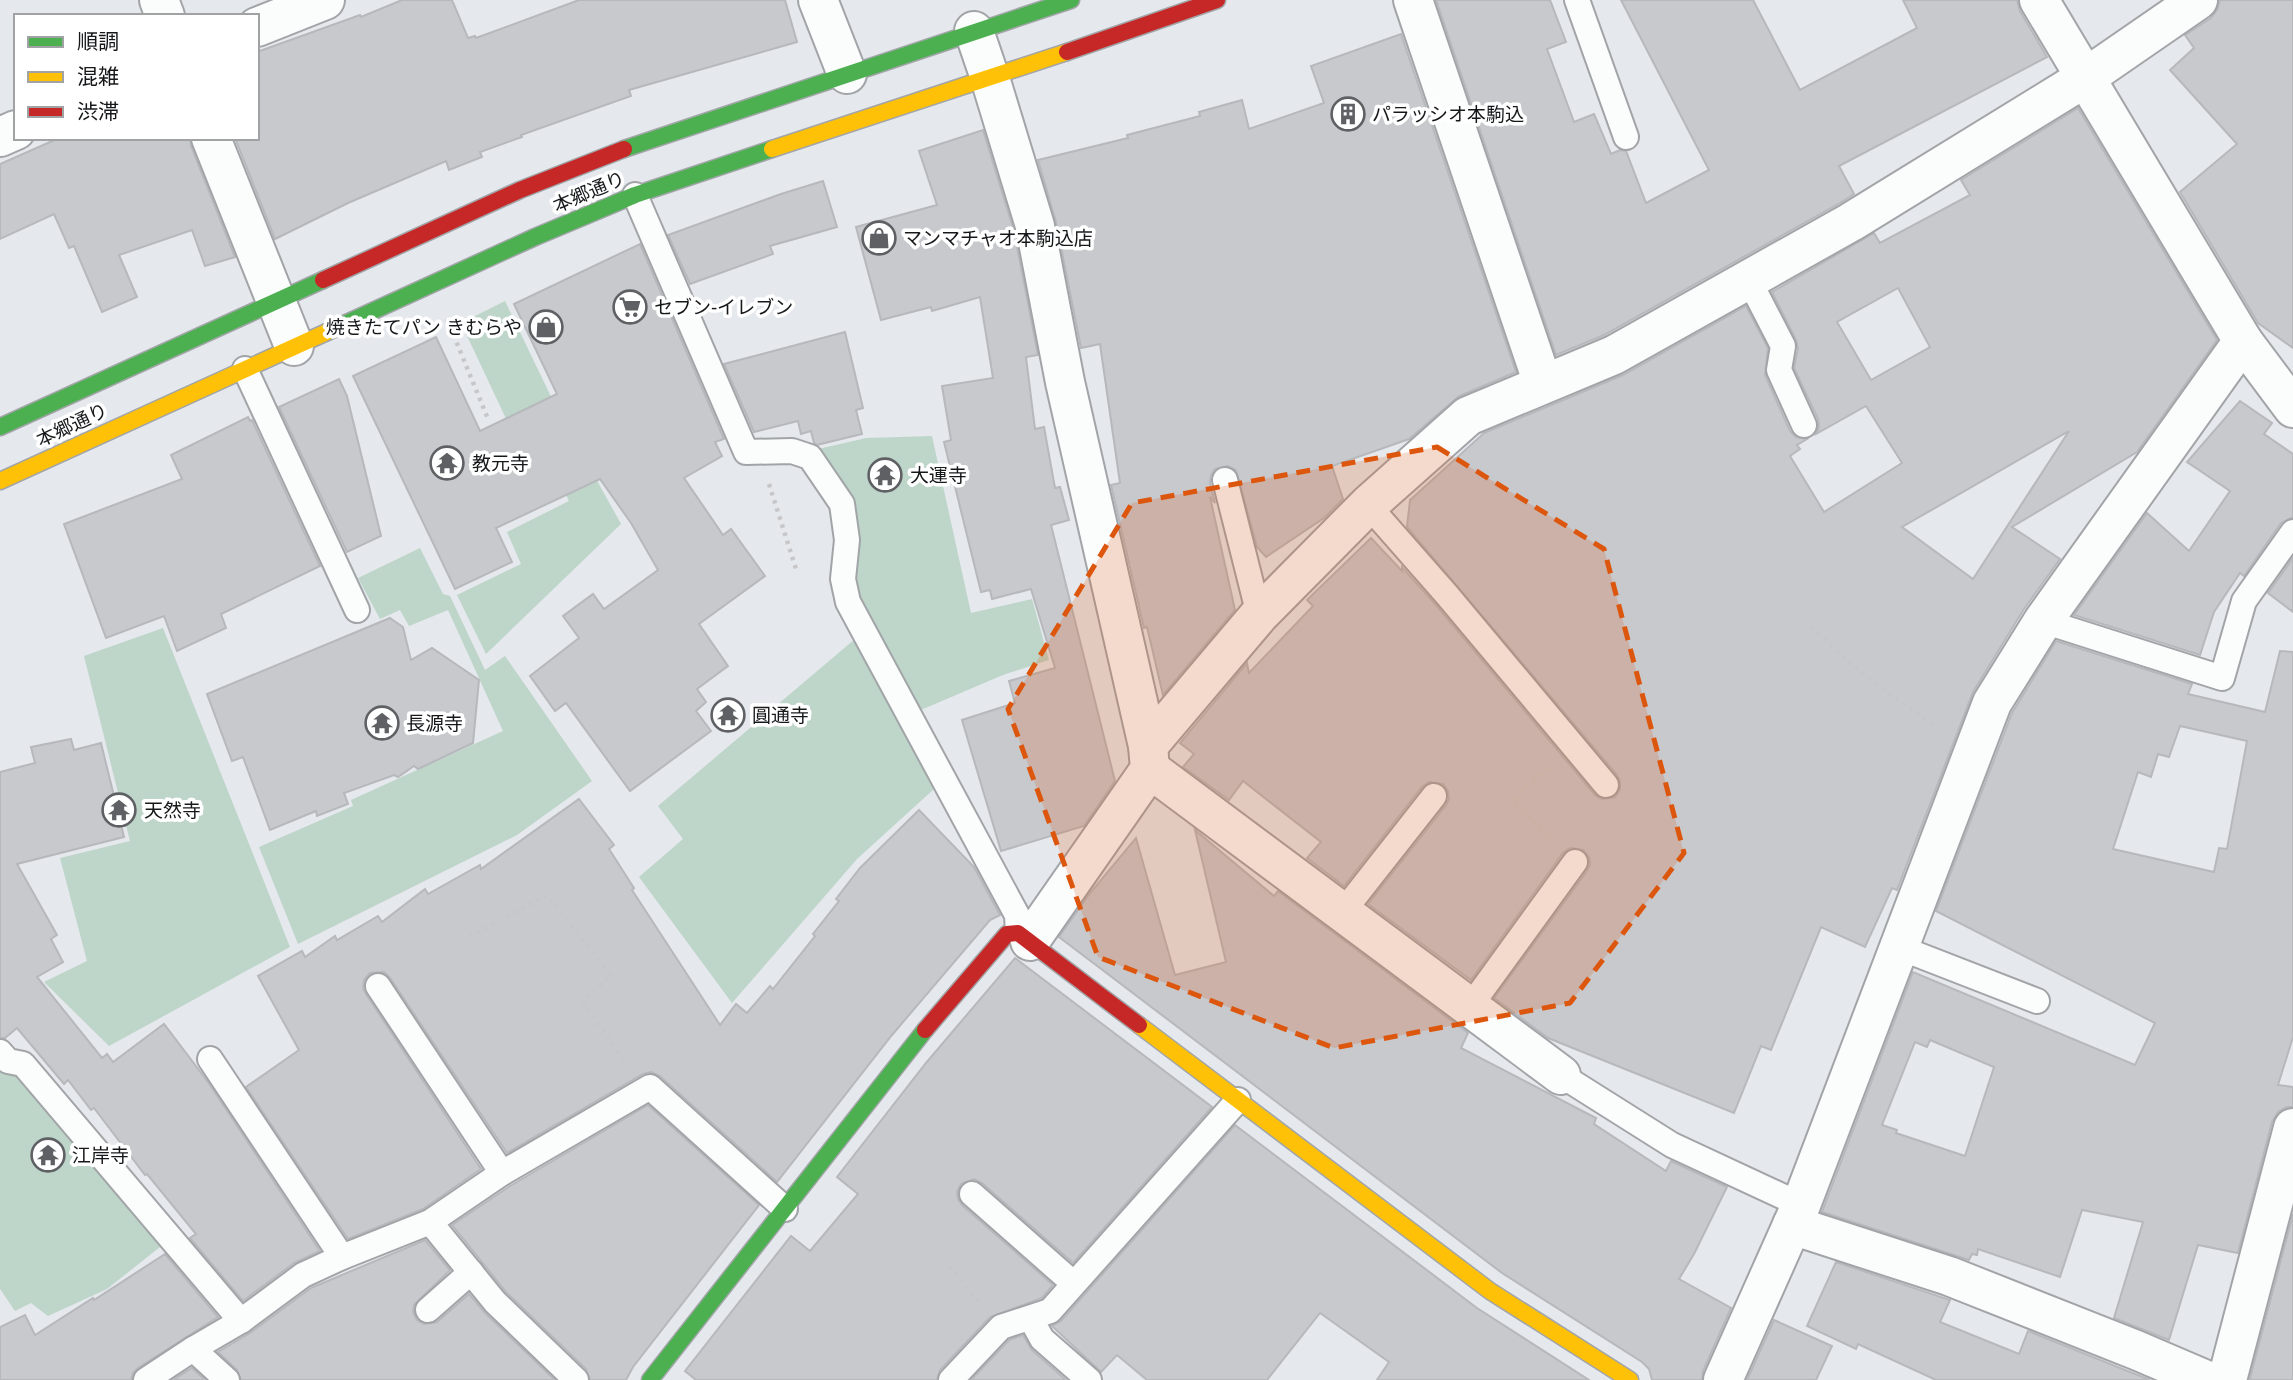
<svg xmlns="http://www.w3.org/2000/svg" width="2293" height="1380" font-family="Helvetica,'Noto Sans JP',sans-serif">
  <rect width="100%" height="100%" fill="#e5e8ec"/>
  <g fill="#bed5c9">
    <polygon points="505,301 555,405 621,524 486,654 457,595 521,564 507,532 569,501 529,417 509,425 461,323"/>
    <polygon points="932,436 971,613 1032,599 1049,660 1003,675 916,712 857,601 814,450 866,438"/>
    <polygon points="420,548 443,594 450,596 485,670 505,656 592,781 517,835 298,944 259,847 353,806 351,800 503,731 448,610 409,626 400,610 380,619 358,578"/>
    <polygon points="163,628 290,947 109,1046 44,982 87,961 60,858 130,841 84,656"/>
    <polygon points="855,639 934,789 857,859 732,1003 639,877 683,839 658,806"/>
    <polygon points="0,1061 23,1069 165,1243 107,1289 48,1316 31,1303 15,1311 0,1289"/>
  </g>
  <g fill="#c7c9cd" stroke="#b6b8bc" stroke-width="2" fill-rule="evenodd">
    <polygon points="402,0 452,0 468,38 475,36 476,38 579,0 785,0 797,42 629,90 631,96 521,135 522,137 480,152 482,157 449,170 446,161 348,203 275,239 235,138 257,138 257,52 360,15 361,17"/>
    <polygon points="1436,0 1550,0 1566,42 1547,49 1574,122 1594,114 1611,154 1620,150 1626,151 1646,203 1709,170 1621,0 1753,0 1800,90 1917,28 1903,0 2017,0 2020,11 2047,57 1839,166 1854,194 1840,203 1604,335 1556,355"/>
    <polygon points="2220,0 2293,0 2293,348 2258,323 2180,192 2237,144 2170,70 2194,48 2185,35 2211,18 2217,10"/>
    <polygon points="1401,34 1516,372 1459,396 1409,439 1332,466 1343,499 1324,518 1266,557 1257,547 1236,470 1228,466 1215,469 1211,475 1210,483 1215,503 1210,497 1235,610 1163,695 1147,627 1144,628 1111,485 1120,483 1100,344 1081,348 1056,222 1038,160 1128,138 1127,135 1200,116 1199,112 1242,100 1249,129 1324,103 1311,66"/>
    <path d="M2078 108 2217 340 2137 452 2012 527 2060 559 2024 609 1973 692 1897 890 1892 888 1865 947 1821 927 1771 1050 1761 1046 1734 1113 1548 1038 1494 998 1587 871 1590 864 1589 857 1583 850 1570 848 1563 853 1471 980 1368 904 1446 805 1449 799 1448 791 1443 784 1429 782 1422 787 1344 886 1307 858 1321 842 1243 781 1229 800 1183 767 1194 754 1180 743 1247 663 1249 673 1313 606 1307 600 1371 538 1402 571V567L1436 605 1595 795 1602 799 1615 797 1620 789V782L1617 775 1407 527 1410 500 1484 433 1623 375 1746 306 1768 348 1765 375 1790 431 1796 437 1807 439 1797 445 1800 449 1790 456 1824 512 1902 463 1866 406 1816 434 1819 427 1818 419 1794 368 1798 348 1796 340 1772 292 1874 233 1880 243 1970 195 1961 180ZM1898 288 1930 347 1871 380 1837 322ZM2069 431 1973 579 1902 527Z"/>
    <polygon points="983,130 1014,231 1038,355 1026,357 1035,429 1044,427 1055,488 1060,487 1069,520 1051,525 1115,781 1084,826 1001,851 962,720 1015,703 1009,681 1055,668 1031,589 992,599 990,590 981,592 944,442 951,440 942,386 993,378 980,297 932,311 931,307 881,320 856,227 937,205 919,151"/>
    <polygon points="59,138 190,138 191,146 235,257 205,266 192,230 119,255 137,297 102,312 74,246 69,248 54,214 0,239 0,164"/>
    <polygon points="823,181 837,227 770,246 773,254 690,284 668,235 781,194"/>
    <polygon points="640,244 724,439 715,442 722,456 684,478 723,535 731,529 765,576 699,624 728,666 697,689 706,702 696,711 711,731 630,791 566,703 555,711 530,676 579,638 563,616 593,594 604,609 658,570 631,523 600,479 496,528 512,562 455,589 353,376 436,337 480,431 557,394 514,304"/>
    <polygon points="845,332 863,408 856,410 862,434 817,445 814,443 811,431 801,434 798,421 754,432 724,364"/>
    <polygon points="339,379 347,396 381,536 347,552 279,407"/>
    <polygon points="2240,401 2272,423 2264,434 2293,454 2293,517 2281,523 2244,576 2240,573 2214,612 2200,655 2074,615 2147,513 2189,551 2230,491 2187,462"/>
    <polygon points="248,417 250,421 252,420 320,566 221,614 226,628 177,651 164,616 106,638 64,524 182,479 171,455"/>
    <polygon points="2293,558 2293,612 2268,593"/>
    <polygon points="390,618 403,627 411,660 432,648 479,680 473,743 418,769 414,766 398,777 394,775 344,793 348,804 317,816 316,811 270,830 243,757 232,761 207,694"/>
    <path d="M2056 641 2192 684 2188 694 2265 712 2280 651 2293 652V1037L2278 1085 2293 1087V1107H2287L2278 1112 2272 1122 2238 1253 2198 1245 2169 1340 2114 1318 2143 1222 2082 1210 2060 1277 1978 1249 1977 1255 1972 1254 1969 1260 1822 1212 1913 972 2135 1065 2155 1023 1936 911 2012 713ZM2180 726 2247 741 2227 849 2219 848 2214 872 2113 849 2138 772 2151 777 2158 754 2169 757ZM1930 1040 1994 1067 1965 1156 1896 1133 1897 1130 1882 1125 1915 1042 1927 1047Z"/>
    <polygon points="71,739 74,750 101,743 124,837 17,864 57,935 51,939 63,962 37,977 102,1058 107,1054 113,1062 164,1024 208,1082 320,1251 294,1263 243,1301 190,1238 196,1234 147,1174 145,1175 94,1108 91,1110 68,1080 64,1084 17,1028 5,1038 0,1038 0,772 35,763 31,747"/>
    <polygon points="579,799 614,845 609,849 634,888 632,890 720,1025 736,1004 747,1013 770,986 773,989 815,936 813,934 839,901 836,899 860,868 919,810 974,867 1000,915 990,920 892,1035 777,1182 660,1076 651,1072 643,1074 507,1153 390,978 384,972 370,973 364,980 363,988 366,994 481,1169 423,1209 348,1239 246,1087 299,1050 258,976 302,951 305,957 335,936 337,940 378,916 382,922 425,889 428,894 480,865 481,869"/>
    <polygon points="1195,830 1274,896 1278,891 1468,1033 1461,1048 1596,1118 1594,1124 1666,1171 1671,1161 1727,1187 1694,1254 1679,1279 1731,1308 1703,1371 1702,1380 1652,1380 1649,1369 1642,1362 1502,1273 1059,937 1090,893 1136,838 1175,975 1226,962"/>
    <polygon points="1015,958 1212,1107 1073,1263 982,1183 974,1179 961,1184 957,1192 958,1199 962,1205 1053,1285 1042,1298 990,1317 940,1370 937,1380 696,1380 685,1371 791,1236 810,1251 858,1194 837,1177 926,1063"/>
    <polygon points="648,1105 759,1205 633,1367 626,1380 590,1380 586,1369 506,1292 452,1225 510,1186"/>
    <polygon points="1235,1125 1477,1308 1589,1380 1377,1380 1389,1362 1320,1313 1267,1380 1147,1380 1117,1355 1101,1372 1052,1326 1061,1321"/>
    <polygon points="2293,1214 2293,1380 2250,1380 2250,1378"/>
    <polygon points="425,1240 450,1270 414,1305 413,1312 417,1320 424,1324 437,1322 469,1294 485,1313 555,1380 241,1380 237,1370 218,1352 250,1333 311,1288"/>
    <polygon points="165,1254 218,1317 138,1368 133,1373 131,1380 0,1380 0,1327 25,1315 35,1335 93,1298 94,1300"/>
    <polygon points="1836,1262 1950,1300 1940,1322 2019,1354 2028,1331 2150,1380 1936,1380 1858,1344 1856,1349 1807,1326"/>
    <polygon points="1774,1320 1832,1346 1816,1380 1747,1380"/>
    <polygon points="1023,1335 1032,1350 1066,1380 971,1380 1009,1340"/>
    <polygon points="192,1368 205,1380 173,1380"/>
  </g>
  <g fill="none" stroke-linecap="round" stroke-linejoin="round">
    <defs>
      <g id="lane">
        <polyline points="1577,0 1626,137"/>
        <polyline points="635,195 746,452 792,451 810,457 842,504 847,540 843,579 848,602 1017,915 1018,933"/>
        <polyline points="1749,280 1783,346 1779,370 1804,425"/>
        <polyline points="245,369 357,610"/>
        <polyline points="1225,480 1259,615"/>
        <polyline points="1368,505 1447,595 1606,785"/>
        <polyline points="2043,621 2222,678 2244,601 2293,532"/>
        <polyline points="1342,913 1434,796"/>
        <polyline points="1898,947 2037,1001"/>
        <polyline points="378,986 502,1173"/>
        <polyline points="1469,1008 1575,862"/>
        <polyline points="0,1052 8,1061 23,1064 241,1321"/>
        <polyline points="210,1059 342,1257"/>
        <polyline points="1561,1075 1672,1145 1801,1205"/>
        <polyline points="972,1194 1073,1283"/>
        <polyline points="430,1222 495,1302 576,1380"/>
        <polyline points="428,1310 471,1272"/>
        <polyline points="1031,1319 1042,1339 1089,1380"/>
        <polyline points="193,1349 241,1321 303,1275 342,1257 430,1222 502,1173 650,1087 785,1209"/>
        <polyline points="146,1380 193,1349 227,1380"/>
        <polyline points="951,1380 1001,1327 1050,1311 1238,1100"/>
      </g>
      <g id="street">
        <polyline points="159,0 165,16"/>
        <polyline points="818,0 847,74"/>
        <polyline points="1413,0 1543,384"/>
        <polyline points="2039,0 2243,341 2293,408"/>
        <polyline points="257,27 325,0"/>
        <polyline points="974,31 990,78 1035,226 1065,382 1148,746 1150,769 1030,941"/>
        <polyline points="0,137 16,130"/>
        <polyline points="211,138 294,346"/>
        <polyline points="1148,746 1259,615 1368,505 1468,416 1614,355 1851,222 2085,78 2198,0"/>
        <polyline points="1150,769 1561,1075"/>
        <polyline points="1792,1225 1949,1276 2136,1350 2206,1380"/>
        <polyline points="1723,1380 1801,1205 1992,703 2043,621 2243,341"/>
        <polyline points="2227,1380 2293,1128"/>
      </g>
      <g id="fast">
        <polyline points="624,149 1071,0"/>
        <polyline points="327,332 535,237 635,195 772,149"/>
        <polyline points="0,427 323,280"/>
        <polyline points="650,1380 925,1030"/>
      </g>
      <g id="slow">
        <polyline points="772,149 1067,52"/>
        <polyline points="0,481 327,332"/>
        <polyline points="1139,1025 1490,1291 1630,1380"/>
      </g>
      <g id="jam">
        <polyline points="1067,52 1217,0"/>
        <polyline points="323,280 520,190 624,149"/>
        <polyline points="925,1030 1007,934 1018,933 1139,1025"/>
      </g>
    </defs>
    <use href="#lane" stroke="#a2a5a8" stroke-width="28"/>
    <use href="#street" stroke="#a2a5a8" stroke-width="42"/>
    <use href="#fast" stroke="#a2a5a8" stroke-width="19"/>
    <use href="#slow" stroke="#a2a5a8" stroke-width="19"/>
    <use href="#jam" stroke="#a2a5a8" stroke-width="19"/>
    <g stroke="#c7c7c9" stroke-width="4.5" stroke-dasharray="3.5 5" stroke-linecap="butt">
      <polyline points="447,319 488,419"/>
      <polyline points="769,484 796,569"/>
      <polyline points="1811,627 1863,674 1939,729"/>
      <polyline points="1548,768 1513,801 1552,839"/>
      <polyline points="469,937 547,895 611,974 583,1002 626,1064"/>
      <polyline points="950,1266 980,1302"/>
    </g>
    <use href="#lane" stroke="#fbfcfc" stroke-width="24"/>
    <use href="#street" stroke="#fbfcfc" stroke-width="38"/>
    <use href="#fast" stroke="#4caf50" stroke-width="16"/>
    <use href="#slow" stroke="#ffc107" stroke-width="16"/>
    <use href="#jam" stroke="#c62828" stroke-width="16"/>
  </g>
  <path fill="#dd560d" fill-opacity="0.2" stroke="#dd560d" stroke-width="5" stroke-dasharray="14 9" stroke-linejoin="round" d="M1437 447 1604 549 1684 853 1570 1003 1334 1048 1098 957 1008 709 1132 503Z"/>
  <defs>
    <symbol id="building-ring" viewBox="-11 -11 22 22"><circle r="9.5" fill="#fff" stroke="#5e6063" stroke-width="1.5"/><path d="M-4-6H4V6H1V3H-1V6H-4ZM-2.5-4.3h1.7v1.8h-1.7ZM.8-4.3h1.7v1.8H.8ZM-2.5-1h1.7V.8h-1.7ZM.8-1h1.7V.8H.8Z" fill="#5e6063"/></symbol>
    <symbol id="shop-ring" viewBox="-11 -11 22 22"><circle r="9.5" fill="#fff" stroke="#5e6063" stroke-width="1.5"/><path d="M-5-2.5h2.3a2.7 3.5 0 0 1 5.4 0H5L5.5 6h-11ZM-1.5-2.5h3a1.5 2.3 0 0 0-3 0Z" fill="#5e6063"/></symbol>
    <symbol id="supermarket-ring" viewBox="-11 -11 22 22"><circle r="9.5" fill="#fff" stroke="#5e6063" stroke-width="1.5"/><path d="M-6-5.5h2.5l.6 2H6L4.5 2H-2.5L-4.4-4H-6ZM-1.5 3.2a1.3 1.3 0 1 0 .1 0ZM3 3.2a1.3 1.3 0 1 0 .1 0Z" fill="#5e6063"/></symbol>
    <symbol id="temple-ring" viewBox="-11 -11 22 22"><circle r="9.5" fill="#fff" stroke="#5e6063" stroke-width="1.5"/><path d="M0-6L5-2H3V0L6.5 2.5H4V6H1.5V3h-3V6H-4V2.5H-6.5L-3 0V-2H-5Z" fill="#5e6063"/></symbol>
  </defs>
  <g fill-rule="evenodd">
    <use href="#building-ring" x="1329" y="95" width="38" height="38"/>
    <use href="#shop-ring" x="860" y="219" width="38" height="38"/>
    <use href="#supermarket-ring" x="611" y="288" width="38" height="38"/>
    <use href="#shop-ring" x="527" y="308" width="38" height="38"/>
    <use href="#temple-ring" x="428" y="444" width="38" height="38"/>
    <use href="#temple-ring" x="866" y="456" width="38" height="38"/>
    <use href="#temple-ring" x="709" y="696" width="38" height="38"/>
    <use href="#temple-ring" x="363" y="704" width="38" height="38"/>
    <use href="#temple-ring" x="100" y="791" width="38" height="38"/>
    <use href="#temple-ring" x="29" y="1136" width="38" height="38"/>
  </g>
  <g text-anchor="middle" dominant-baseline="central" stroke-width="7" stroke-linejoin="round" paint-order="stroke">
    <g font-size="19" fill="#151719" stroke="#fff" text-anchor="start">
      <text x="1372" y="114">パラッシオ本駒込</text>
      <text x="903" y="238">マンマチャオ本駒込店</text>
      <text x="654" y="307">セブン-イレブン</text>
      <text x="522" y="327" text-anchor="end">焼きたてパン きむらや</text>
      <text x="472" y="463">教元寺</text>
      <text x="910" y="475">大運寺</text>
      <text x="752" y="715">圓通寺</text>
      <text x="406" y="723">長源寺</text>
      <text x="144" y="810">天然寺</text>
      <text x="72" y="1155">江岸寺</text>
    </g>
    <g font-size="19" fill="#151719" stroke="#fff">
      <text transform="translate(589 192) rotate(-23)">本郷通り</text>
      <text transform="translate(72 425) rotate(-25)">本郷通り</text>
    </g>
  </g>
  <rect x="14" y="14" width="245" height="126" fill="#ffffff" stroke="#a1a2a3" stroke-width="2"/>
  <rect x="28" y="37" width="35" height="10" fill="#4caf50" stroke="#a1a2a3" stroke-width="2"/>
  <text x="77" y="49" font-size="21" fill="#151719">順調</text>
  <rect x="28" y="72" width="35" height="10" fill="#ffc107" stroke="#a1a2a3" stroke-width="2"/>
  <text x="77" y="84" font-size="21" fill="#151719">混雑</text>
  <rect x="28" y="107" width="35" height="10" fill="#c62828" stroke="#a1a2a3" stroke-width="2"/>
  <text x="77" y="119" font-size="21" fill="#151719">渋滞</text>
</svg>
